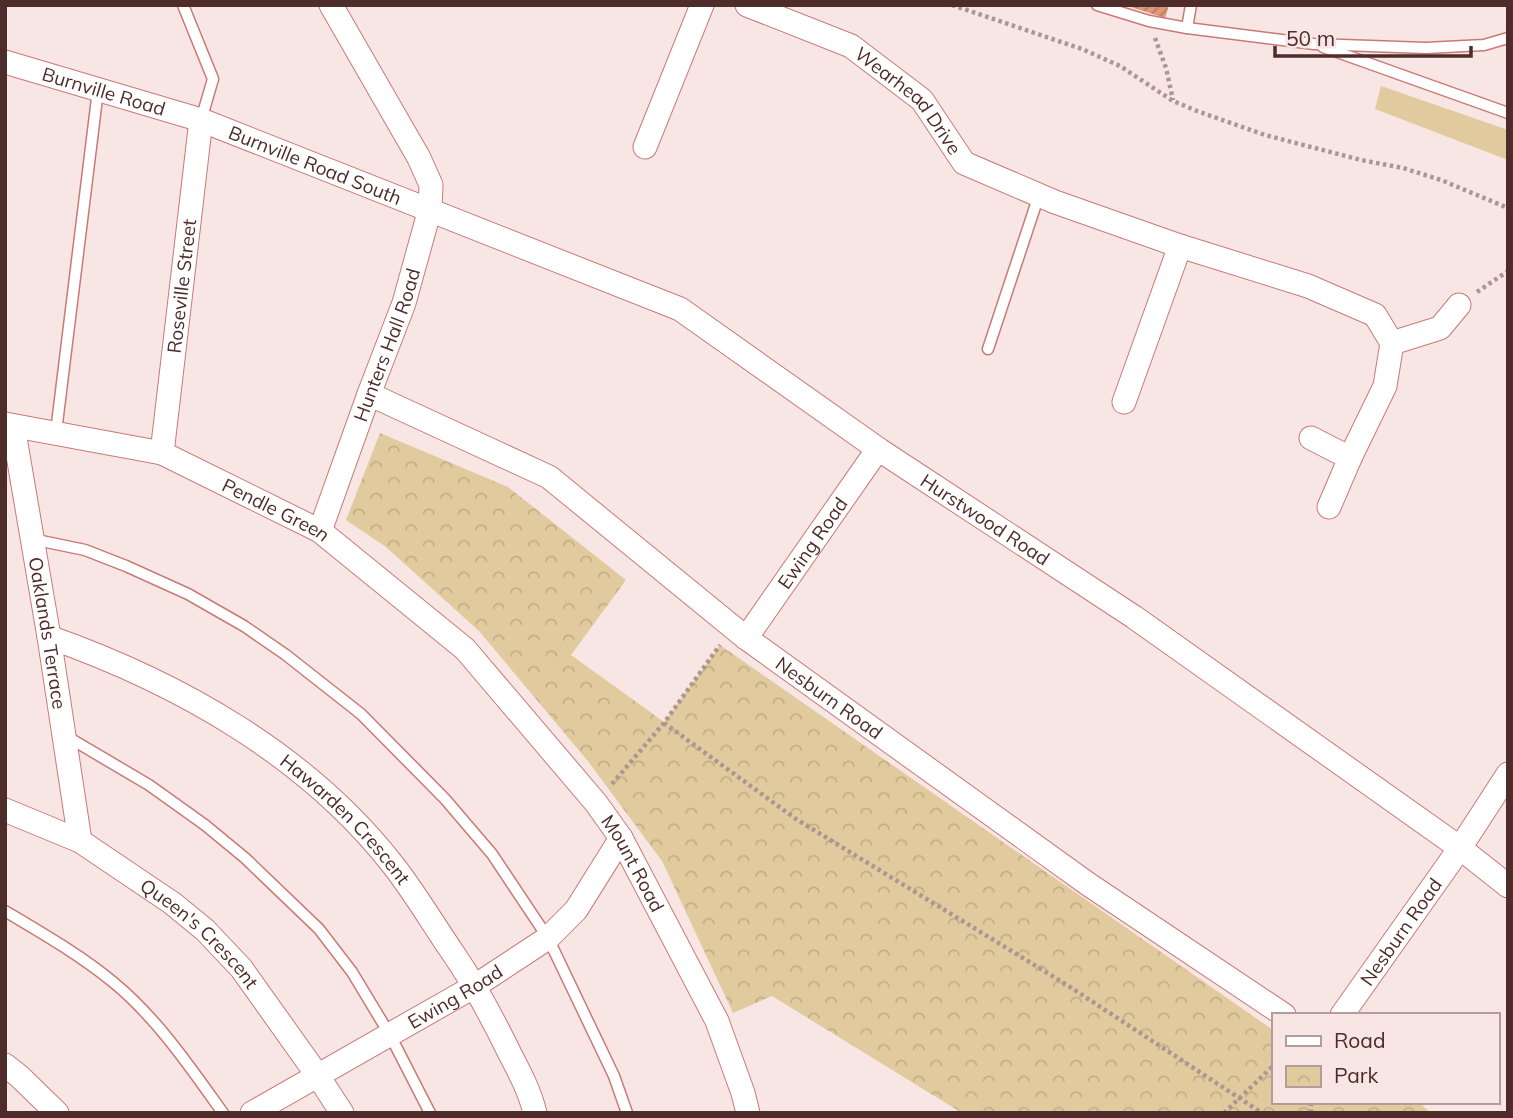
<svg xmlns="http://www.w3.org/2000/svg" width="1513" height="1118" font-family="Mulish,sans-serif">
  <defs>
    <pattern id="park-crowns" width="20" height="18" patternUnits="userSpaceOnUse" patternTransform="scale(1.75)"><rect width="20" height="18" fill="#e1ca9d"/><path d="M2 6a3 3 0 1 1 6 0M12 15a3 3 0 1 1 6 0" fill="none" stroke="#c3ae87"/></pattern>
    <pattern id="building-hatch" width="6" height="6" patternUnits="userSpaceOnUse" patternTransform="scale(1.75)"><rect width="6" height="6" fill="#df987a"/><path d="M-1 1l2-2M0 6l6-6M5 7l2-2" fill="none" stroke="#b77c64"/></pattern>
  </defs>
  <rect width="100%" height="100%" fill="#f8e6e4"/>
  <polygon fill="url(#park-crowns)" points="380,433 508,487 626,580 571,655 664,722 720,645 1273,1030 1273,1102 1418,1102 1431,1113 962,1113 772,996 733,1013 662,861 587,760 479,631 386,547 346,520"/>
  <polygon fill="#e1ca9d" points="1381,86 1508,130 1508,160 1375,109"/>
  <polygon fill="url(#building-hatch)" points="1125,5 1169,5 1165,18"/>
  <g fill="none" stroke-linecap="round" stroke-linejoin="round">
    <defs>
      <g id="lane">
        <polyline points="183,5 213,79 201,120"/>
        <polyline points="1097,5 1149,21 1187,28"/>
        <polyline points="1191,5 1187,28 1314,44 1426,48 1484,45 1508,38"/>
        <polyline points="1323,47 1508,113"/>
        <polyline points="988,349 1039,195"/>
        <polyline points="56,432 98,90"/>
        <polyline points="32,539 85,550 126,566 188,594 244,626 286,655 361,714 445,799 492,854 548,938 614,1076 627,1113"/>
        <polyline points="66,736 149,785 205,825 245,858 319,929 352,972 390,1035 430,1113"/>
        <path d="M5 911C42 933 80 955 113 982 157 1018 190 1067 223 1113"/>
      </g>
      <g id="street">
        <path id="s1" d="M747 5 851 46 922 100 964 163 1055 202 1180 246 1308 286 1375 315 1392 343 1385 386 1350 458 1329 507"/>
        <path id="s2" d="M5 62 201 120 680 309 878 449 1134 617 1460 848 1508 886"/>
        <polyline points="645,147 702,5"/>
        <polyline points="1392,343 1440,328 1459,305"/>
        <path id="s3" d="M369 394 549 477 746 638 1088 884 1284 1015"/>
        <polyline points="1124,402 1180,246"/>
        <path id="s4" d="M5 424 162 453 320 531 465 649 596 803 621 838 717 1021 743 1093 748 1113"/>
        <path id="s5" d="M13 426 49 637 80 841"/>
        <polyline points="1311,438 1350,458"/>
        <path id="s6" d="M162 453 201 120"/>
        <path id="s7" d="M320 531 369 394 404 303 430 209 431 185 419 158 331 5"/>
        <path id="s8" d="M49 637C179 683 307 755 393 865 415 893 433 924 453 953 475 985 493 1019 510 1054 520 1073 530 1092 535 1113"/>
        <path id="s9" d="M746 638 878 449"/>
        <path id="s10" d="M5 810 80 841 172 903 205 930 241 968 318 1076 342 1113"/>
        <path id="s11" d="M1342 1015 1460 848 1508 774"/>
        <polyline points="5,1065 19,1076 57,1113"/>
        <path id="s12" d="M252 1113 475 986 548 938 576 910 621 838"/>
      </g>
    </defs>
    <use href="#lane" stroke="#c97a76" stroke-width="13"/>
    <use href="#street" stroke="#c97a76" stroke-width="25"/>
    <g stroke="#ad9593" stroke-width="4.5" stroke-dasharray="3.5 3.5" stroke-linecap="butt">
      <polyline points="952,5 1082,49 1120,66 1173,101 1197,111 1265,135 1361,160 1403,168 1441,180 1508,208"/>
      <polyline points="1155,38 1166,68 1173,100"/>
      <polyline points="1477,292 1508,271"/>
      <polyline points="664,723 796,819 1067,985 1262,1113"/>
      <polyline points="612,784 664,723 720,645"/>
      <polyline points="1224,1113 1273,1066"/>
      <polyline points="1311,1113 1311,1102"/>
    </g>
    <use href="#lane" stroke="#fff" stroke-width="10"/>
    <use href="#street" stroke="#fff" stroke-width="23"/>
  </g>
  <g text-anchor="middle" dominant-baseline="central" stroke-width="7" stroke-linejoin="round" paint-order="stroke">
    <g font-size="19" fill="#4d2c2a" stroke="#f8e6e4">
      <text stroke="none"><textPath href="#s2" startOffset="103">Burnville Road</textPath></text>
      <text stroke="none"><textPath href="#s1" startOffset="192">Wearhead Drive</textPath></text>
      <text stroke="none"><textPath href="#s2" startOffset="327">Burnville Road South</textPath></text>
      <text stroke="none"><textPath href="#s6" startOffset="168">Roseville Street</textPath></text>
      <text stroke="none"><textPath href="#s7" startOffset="198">Hunters Hall Road</textPath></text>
      <text stroke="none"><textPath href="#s4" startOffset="287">Pendle Green</textPath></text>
      <text stroke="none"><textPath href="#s2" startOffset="1090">Hurstwood Road</textPath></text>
      <text stroke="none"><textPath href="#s9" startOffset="116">Ewing Road</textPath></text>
      <text stroke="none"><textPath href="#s5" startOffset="210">Oaklands Terrace</textPath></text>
      <text stroke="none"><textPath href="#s3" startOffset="555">Nesburn Road</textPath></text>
      <text stroke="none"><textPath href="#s8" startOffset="352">Hawarden Crescent</textPath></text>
      <text stroke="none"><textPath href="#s4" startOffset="796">Mount Road</textPath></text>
      <text stroke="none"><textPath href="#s11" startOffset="102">Nesburn Road</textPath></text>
      <text stroke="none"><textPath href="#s10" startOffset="233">Queen's Crescent</textPath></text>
      <text stroke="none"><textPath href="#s12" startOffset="234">Ewing Road</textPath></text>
    </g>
  </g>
  <rect width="1513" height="1118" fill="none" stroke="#4d2c2a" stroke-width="14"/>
  <rect x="1272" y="1013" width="228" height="91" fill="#f8e6e4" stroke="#b49c9a" stroke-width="2"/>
  <rect x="1286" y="1036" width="35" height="10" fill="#ffffff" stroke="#b49c9a" stroke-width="2"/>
  <text x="1334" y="1048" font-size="21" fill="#4d2c2a">Road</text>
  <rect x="1286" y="1066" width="35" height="21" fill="url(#park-crowns)" stroke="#b49c9a" stroke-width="2"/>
  <text x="1334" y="1083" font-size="21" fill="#4d2c2a">Park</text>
  <path d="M1275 46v10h196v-10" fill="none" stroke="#4d2c2a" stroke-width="3.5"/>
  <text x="1286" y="46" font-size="21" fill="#4d2c2a" stroke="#f8e6e4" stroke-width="5" paint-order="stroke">50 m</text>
</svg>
